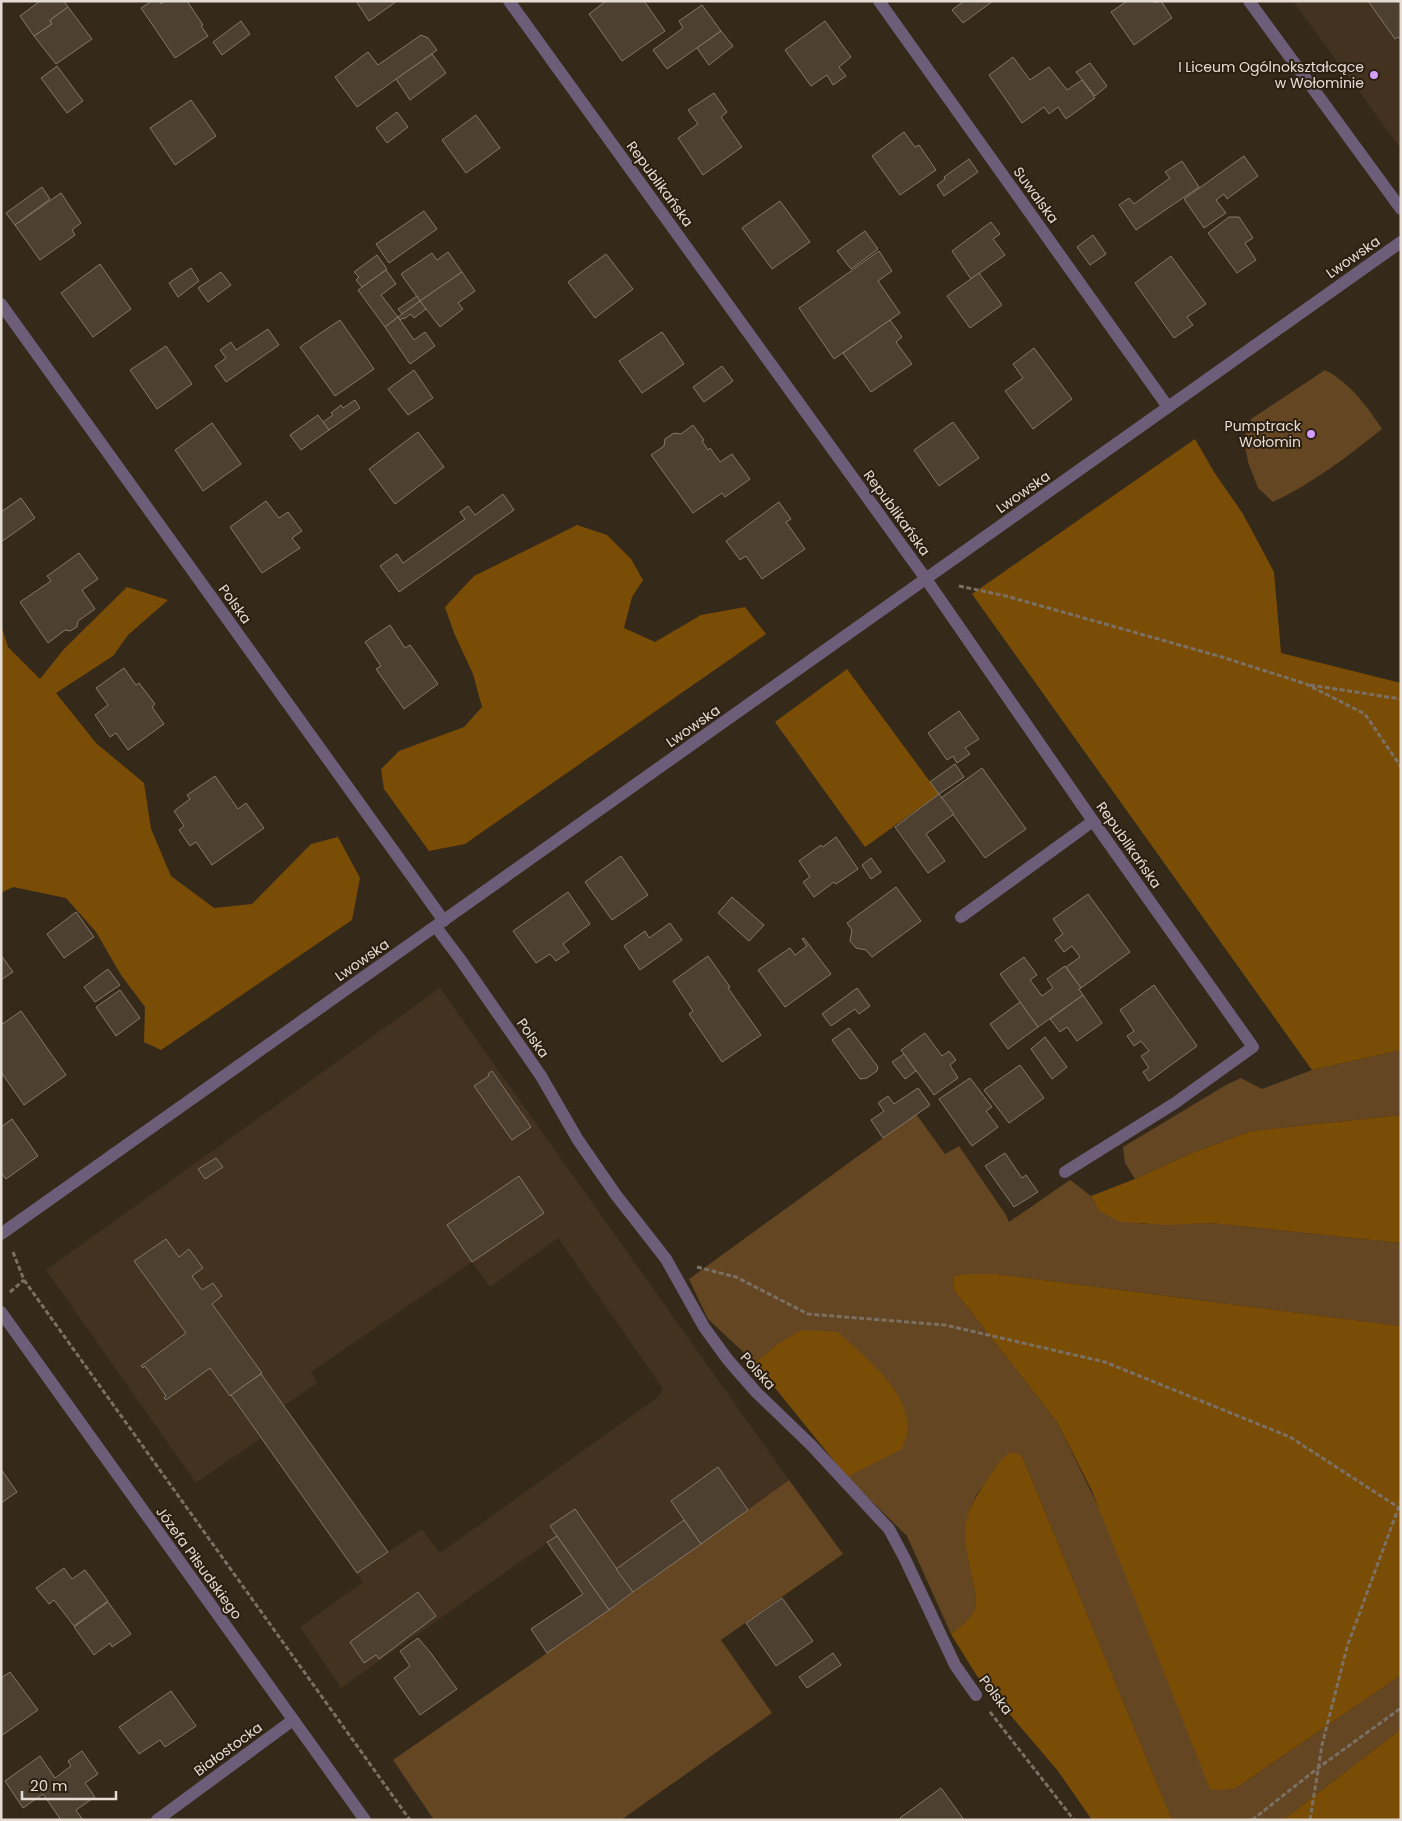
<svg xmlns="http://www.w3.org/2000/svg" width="1402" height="1821" font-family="Poppins,sans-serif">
  <rect width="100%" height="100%" fill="#35291a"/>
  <g fill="#42321f">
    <polygon points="1293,1 1401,1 1401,149"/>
    <polygon points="440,988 789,1480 609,1610 557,1536 341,1688 300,1627 363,1582 357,1573 422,1529 440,1553 658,1397 663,1389 558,1238 490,1287 472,1262 311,1372 317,1383 284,1406 261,1374 231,1395 261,1438 196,1483 46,1270"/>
  </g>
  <g fill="#644622">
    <path d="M1325 370C1350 383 1367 406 1382 429 1348 456 1312 484 1273 502L1258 488 1248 462 1244 439 1251 419Z"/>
    <polygon points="1401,1050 1401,1115 1251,1131 1192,1153 1135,1179 1125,1163 1123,1147 1226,1085 1241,1078 1262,1089 1312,1070"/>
    <path d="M916 1114 945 1154 959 1146 1006 1215 1009 1222 1070 1180 1091 1196 1099 1211 1143 1224 1211 1223 1401 1243V1326L996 1274H965L955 1276 954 1290 1057 1422 1236 1788 1401 1675V1729L1283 1820H1172L1022 1456C1008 1466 984 1481 976 1496 961 1523 966 1550 972 1578 974 1587 978 1599 975 1609 971 1619 959 1627 951 1634L907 1536 847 1477 778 1344 755 1363 708 1319 689 1279Z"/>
    <polygon points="789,1480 843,1554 721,1640 772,1713 621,1820 434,1820 393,1760 609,1610"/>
  </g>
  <g fill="#7a4d07">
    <polygon points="1195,439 1214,472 1243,514 1274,572 1281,653 1401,683 1401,1050 1312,1070 972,594"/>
    <polygon points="577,525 607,535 631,559 643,580 632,597 624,628 655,642 701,615 745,607 766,634 465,844 429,851 384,789 381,769 399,751 464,727 482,707 473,674 454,633 445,607 474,576"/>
    <polygon points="127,587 168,600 128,635 113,656 56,693 96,743 144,783 151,829 171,876 214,908 252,904 311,844 338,837 360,878 352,920 161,1050 144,1042 145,1007 121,975 96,932 66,898 13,887 1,893 1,625 8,647 40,679 64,649"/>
    <polygon points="847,669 939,794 865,847 775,722"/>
    <polygon points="1401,1115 1401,1243 1211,1223 1167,1225 1121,1222 1099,1211 1091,1196 1135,1179 1192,1153 1251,1131"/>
    <polygon points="965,1274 996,1274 1401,1326 1401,1675 1236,1788 1220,1790 1210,1789 1092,1491 1057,1422 954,1290 954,1276"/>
    <path d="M801 1330 838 1332C864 1357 913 1393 907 1434 906 1439 903 1444 902 1449L847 1477 755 1363 778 1344Z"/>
    <path d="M1012 1452 1022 1456 1172 1820H1092L1058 1771 977 1676 951 1634C959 1627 971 1619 975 1609 978 1599 974 1587 972 1578 962 1532 960 1519 987 1480 995 1469 1000 1457 1012 1452Z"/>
    <polygon points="1401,1729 1401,1820 1283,1820"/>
  </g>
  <g fill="#4d4031" stroke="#867867">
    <polygon points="40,1 64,1 68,7 50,20 52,24 34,36 20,16"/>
    <polygon points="152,1 160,1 161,4 165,1 187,1 203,25 201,26 208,36 175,58 141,8"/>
    <polygon points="356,1 397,1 369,21"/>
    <polygon points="606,1 644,1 665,31 622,61 589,14"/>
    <polygon points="964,1 993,1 963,23 952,10"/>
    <polygon points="1127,1 1152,1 1154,3 1161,1 1172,18 1134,45 1111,12"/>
    <polygon points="1368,1 1401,1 1401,40 1398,37 1395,39"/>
    <polygon points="702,5 721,31 667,69 653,50 683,28 679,21"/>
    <polygon points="68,7 92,39 56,64 34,36 52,24 50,20"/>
    <polygon points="241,21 250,34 222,55 213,42"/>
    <polygon points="825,21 851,57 839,67 846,76 833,85 827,75 811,86 785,50"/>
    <polygon points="721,31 733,46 709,65 697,48"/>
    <polygon points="421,35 428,38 437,50 357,107 335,77 368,52 378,65"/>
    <polygon points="432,54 446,73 410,100 396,79"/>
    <polygon points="1013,57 1030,80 1049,67 1067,90 1082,80 1095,98 1066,119 1058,107 1049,114 1044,107 1022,123 989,75"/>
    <polygon points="1090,63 1107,86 1095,96 1076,72"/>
    <polygon points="57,66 83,101 67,113 41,78"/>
    <polygon points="714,93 727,112 721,117 742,147 703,175 678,138 698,124 688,110"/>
    <polygon points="191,100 216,136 175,165 150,128"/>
    <polygon points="397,112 408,127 387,143 376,128"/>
    <polygon points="476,115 500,148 466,173 442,140"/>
    <polygon points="904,132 915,147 919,145 936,170 900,195 872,156"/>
    <polygon points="1244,156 1258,176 1227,199 1224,194 1216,200 1226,213 1204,228 1184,199"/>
    <polygon points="969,159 978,172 944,196 937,185 945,179 944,177"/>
    <polygon points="1182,161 1199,187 1136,230 1119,205 1129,198 1134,204 1170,178 1165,172"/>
    <polygon points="42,187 50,199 15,225 6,213"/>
    <polygon points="61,193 81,223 72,230 75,235 40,260 15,225"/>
    <polygon points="780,201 810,242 772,269 742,228"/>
    <polygon points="424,211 437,229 389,263 376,244"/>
    <polygon points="1229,217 1239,217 1253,238 1245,243 1256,260 1237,273 1208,233"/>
    <polygon points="991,222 1000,234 993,239 1005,255 971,279 952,251"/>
    <polygon points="865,231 878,249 851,269 837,251"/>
    <polygon points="1093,235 1106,254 1090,265 1077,247"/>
    <polygon points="879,251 892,271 878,281 900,313 834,359 799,308"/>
    <polygon points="448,252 462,272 420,301 401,274 432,253 437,260"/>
    <polygon points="606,254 633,289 595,318 568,282"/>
    <polygon points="377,255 387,269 362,287 356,280 359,277 354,272"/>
    <polygon points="1171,256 1206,304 1187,317 1193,325 1174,338 1135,283"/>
    <polygon points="100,264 131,309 93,337 61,293"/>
    <polygon points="191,268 199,281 178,297 169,283"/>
    <polygon points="386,270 396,284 381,295 398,317 385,327 358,290"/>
    <polygon points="221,272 231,285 208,302 198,288"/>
    <polygon points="462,272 475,291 458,303 463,309 440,327 420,301"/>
    <polygon points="979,273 1002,305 970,328 947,296"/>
    <polygon points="417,296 420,301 402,314 398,309"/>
    <polygon points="420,301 426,309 414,318 411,314 404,319 403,318 400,320 398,317"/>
    <polygon points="398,317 414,340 425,332 435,346 410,364 385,327"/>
    <polygon points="340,320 374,369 335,396 300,347"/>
    <polygon points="890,320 902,337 896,342 912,364 871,392 843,353"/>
    <polygon points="268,329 279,345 226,382 215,366 226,358 220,350 231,342 236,350"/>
    <polygon points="662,332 684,364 642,393 619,361"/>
    <polygon points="166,346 192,384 157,409 130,370"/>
    <polygon points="1034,348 1072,399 1033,429 1005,391 1023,378 1013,364"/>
    <polygon points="722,366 733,381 704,402 693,387"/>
    <polygon points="414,370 433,398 408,415 388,389"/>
    <polygon points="355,400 360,408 329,430 323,422 333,415 331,413 341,405 343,408"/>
    <polygon points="318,415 329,430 301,450 290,435"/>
    <polygon points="953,422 979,458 939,486 914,450"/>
    <polygon points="212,423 241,464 203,491 175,450"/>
    <polygon points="693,425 704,440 702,441 708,450 710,448 720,462 732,454 750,479 725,497 722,493 693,513 651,455 664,446 665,439 674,433 681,434"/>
    <polygon points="418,432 444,467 395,504 369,469"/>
    <polygon points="503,494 514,510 399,592 380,566 397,554 403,563 465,519 460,512 468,506 475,515"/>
    <polygon points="21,498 35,518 1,542 1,512"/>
    <polygon points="266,501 279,518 288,512 302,531 292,538 300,548 262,573 230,527"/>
    <polygon points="779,502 791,519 786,522 805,549 762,579 746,556 740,560 726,541"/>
    <polygon points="79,553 98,579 82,590 95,609 78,621 77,627 70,631 65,630 48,643 20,602 51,581 47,576"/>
    <polygon points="390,625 405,648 410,645 438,684 404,709 376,669 381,666 365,642"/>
    <polygon points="124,668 136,685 139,683 155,704 152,707 164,724 128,750 116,733 110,737 95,715 108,705 96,688"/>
    <polygon points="959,711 979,739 965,748 970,754 957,763 953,756 947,760 928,733"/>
    <polygon points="955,764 964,777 939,794 930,782"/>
    <polygon points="982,768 1026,829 985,858 941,798"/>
    <polygon points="215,776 238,809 246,803 264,828 212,865 196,842 190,846 179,830 184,826 174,811 190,799 187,795"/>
    <polygon points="939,794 954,814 926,834 945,861 928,873 895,827"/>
    <polygon points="836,837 858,869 836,884 834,882 814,897 803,882 810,877 799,861 821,845 823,847"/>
    <polygon points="621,856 648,895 612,920 585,882"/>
    <polygon points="871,858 881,872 871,879 862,865"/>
    <polygon points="896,887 921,921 872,957 866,950 856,948 850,941 852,930 847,923"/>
    <polygon points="568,892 590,924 563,944 569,952 556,961 550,954 536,963 513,931"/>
    <polygon points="1088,894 1130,952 1081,988 1066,967 1080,957 1072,946 1064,952 1055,940 1063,934 1053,919"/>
    <polygon points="732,897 764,925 749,941 718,913"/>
    <polygon points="76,912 94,937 64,958 47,934"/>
    <polygon points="670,923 682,940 640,970 624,946 645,931 649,938"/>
    <polygon points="804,938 831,974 785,1007 758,970 790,948 795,955 807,946 802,939"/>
    <polygon points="1,955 13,972 1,980"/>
    <polygon points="708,956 730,987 728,988 761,1035 722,1062 689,1014 693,1011 673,981"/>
    <polygon points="1024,957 1037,975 1030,980 1042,996 1053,988 1047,979 1065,966 1081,988 1079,989 1083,995 1038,1027 1000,974"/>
    <polygon points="108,969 120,985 95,1002 84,987"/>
    <polygon points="1154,985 1197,1046 1149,1081 1143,1072 1149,1068 1141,1056 1149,1051 1141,1041 1134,1046 1127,1036 1134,1031 1120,1010"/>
    <polygon points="857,988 870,1006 859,1014 855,1009 831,1026 822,1014"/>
    <polygon points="120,990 140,1018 116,1036 96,1007"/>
    <polygon points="1083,995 1102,1023 1077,1041 1067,1027 1060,1032 1050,1019"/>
    <polygon points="1020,1002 1038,1027 1008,1049 990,1024"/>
    <polygon points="21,1011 66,1075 24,1105 1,1072 1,1025"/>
    <polygon points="849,1028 878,1067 877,1071 867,1078 860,1079 832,1040"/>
    <polygon points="925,1033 942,1056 949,1051 956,1060 950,1065 958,1078 934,1095 901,1050"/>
    <polygon points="1045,1037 1067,1067 1052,1079 1031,1049"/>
    <polygon points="904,1054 916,1071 905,1079 892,1062"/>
    <polygon points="1020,1065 1044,1098 1009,1123 984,1090"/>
    <polygon points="492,1071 531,1127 512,1140 474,1086 489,1076 488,1074"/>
    <polygon points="970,1078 992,1107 986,1111 998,1127 972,1146 939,1099"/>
    <polygon points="918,1088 930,1105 883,1138 871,1120 884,1111 878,1103 888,1096 894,1104"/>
    <polygon points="12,1119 38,1156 6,1179 1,1173 1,1127"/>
    <polygon points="1005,1153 1022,1178 1026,1175 1038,1192 1014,1207 985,1166"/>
    <polygon points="216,1158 223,1167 205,1179 198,1169"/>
    <polygon points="519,1176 544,1213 472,1262 447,1225"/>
    <polygon points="166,1239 179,1257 189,1249 203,1268 192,1276 202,1290 213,1283 222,1296 212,1304 262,1373 230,1396 210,1368 166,1400 164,1398 166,1396 145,1366 143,1368 141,1366 186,1333 134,1261"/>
    <polygon points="261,1374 388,1552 357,1573 231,1395"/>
    <polygon points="718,1467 748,1510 701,1544 671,1501"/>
    <polygon points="1,1469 17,1492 1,1503"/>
    <polygon points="575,1509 633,1592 609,1610 550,1526"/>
    <polygon points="684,1520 701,1544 633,1592 616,1569"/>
    <polygon points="557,1536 609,1610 547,1653 531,1629 583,1594 547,1542"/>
    <polygon points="64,1568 72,1579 85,1570 108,1601 74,1626 54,1600 49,1604 36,1588"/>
    <polygon points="418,1592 436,1616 379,1659 376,1655 364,1663 350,1642"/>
    <polygon points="782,1598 813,1641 776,1666 746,1623"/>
    <polygon points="108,1602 131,1634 112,1647 110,1643 94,1655 74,1627"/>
    <polygon points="418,1638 430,1652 457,1689 420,1715 394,1678 410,1666 400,1651"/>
    <polygon points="833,1653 841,1665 807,1688 799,1677"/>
    <polygon points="10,1672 38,1710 1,1736 1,1678"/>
    <polygon points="171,1691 196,1726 165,1747 160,1740 139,1754 119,1727"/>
    <polygon points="82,1751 98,1774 85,1783 95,1797 76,1810 83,1820 61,1820 43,1794 23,1808 5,1781 40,1756 55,1778 71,1766 68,1761"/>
    <polygon points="941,1788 964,1820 902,1820 900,1818"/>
  </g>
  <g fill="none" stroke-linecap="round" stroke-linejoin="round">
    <g stroke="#7b7064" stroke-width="3" stroke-dasharray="5 2.5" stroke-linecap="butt">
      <polyline points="959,586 1006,596 1222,657 1306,684 1365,714 1401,767"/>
      <polyline points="1310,685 1401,699"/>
      <polyline points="13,1252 24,1280 410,1820"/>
      <polyline points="697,1267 736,1277 808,1314 945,1325 1105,1362 1290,1437 1401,1509"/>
      <polyline points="10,1292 24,1280"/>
      <polyline points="990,1712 1074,1820"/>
      <polyline points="1252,1820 1318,1768 1401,1708"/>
      <polyline points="1310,1820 1322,1745 1347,1647 1401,1501"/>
    </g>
    <g stroke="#6c5e78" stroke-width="12">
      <polyline points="509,1 926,579 1093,821 1253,1047 1175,1103 1065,1172"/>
      <polyline points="879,1 1168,407"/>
      <polyline points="1249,1 1401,209"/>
      <polyline points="1,304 444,921"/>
      <polyline points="961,917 1093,821"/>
      <polyline points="436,927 460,959 541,1076 578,1140 616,1195 666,1259 704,1327 728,1360 756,1392 811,1445 889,1529 905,1559 955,1665 976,1695"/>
      <polyline points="1,1234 1401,242"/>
      <polyline points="1,1312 365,1820"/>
      <polyline points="157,1820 293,1720"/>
    </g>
  </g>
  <g fill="#d29dfd" stroke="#2b1f11" stroke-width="2">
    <circle cx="1374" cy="75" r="5"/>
    <circle cx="1311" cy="434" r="5"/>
  </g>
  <g text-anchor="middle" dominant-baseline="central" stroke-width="4" stroke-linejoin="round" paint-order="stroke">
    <g font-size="14" fill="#e5ddd4" stroke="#2b1f11" text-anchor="end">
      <text x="1364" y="67">I Liceum Ogólnokształcące<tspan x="1364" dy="16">w Wołominie</tspan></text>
      <text x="1301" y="426">Pumptrack<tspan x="1301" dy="16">Wołomin</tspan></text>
    </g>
    <g font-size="14" fill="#e5ddd4" stroke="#2b1f11">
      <text transform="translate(660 184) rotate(54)">Republikańska</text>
      <text transform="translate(1036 195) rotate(54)">Suwalska</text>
      <text transform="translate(1353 257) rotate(-35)">Lwowska</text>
      <text transform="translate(1023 492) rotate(-35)">Lwowska</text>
      <text transform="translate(897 513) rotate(54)">Republikańska</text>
      <text transform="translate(235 604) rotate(54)">Polska</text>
      <text transform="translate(693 726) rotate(-35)">Lwowska</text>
      <text transform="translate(1129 845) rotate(55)">Republikańska</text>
      <text transform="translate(362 960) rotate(-35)">Lwowska</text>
      <text transform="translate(533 1038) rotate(55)">Polska</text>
      <text transform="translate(758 1371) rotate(48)">Polska</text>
      <text transform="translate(199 1563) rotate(54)">Józefa Piłsudskiego</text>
      <text transform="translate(996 1695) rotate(53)">Polska</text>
      <text transform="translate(228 1749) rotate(-36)">Białostocka</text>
    </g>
  </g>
  <rect width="1402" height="1821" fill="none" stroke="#e5ddd4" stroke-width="5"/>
  <path d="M22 1791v8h94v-8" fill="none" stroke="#e5ddd4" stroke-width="2.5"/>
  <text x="30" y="1791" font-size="15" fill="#e5ddd4" stroke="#2b1f11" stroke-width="4" paint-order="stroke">20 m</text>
</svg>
